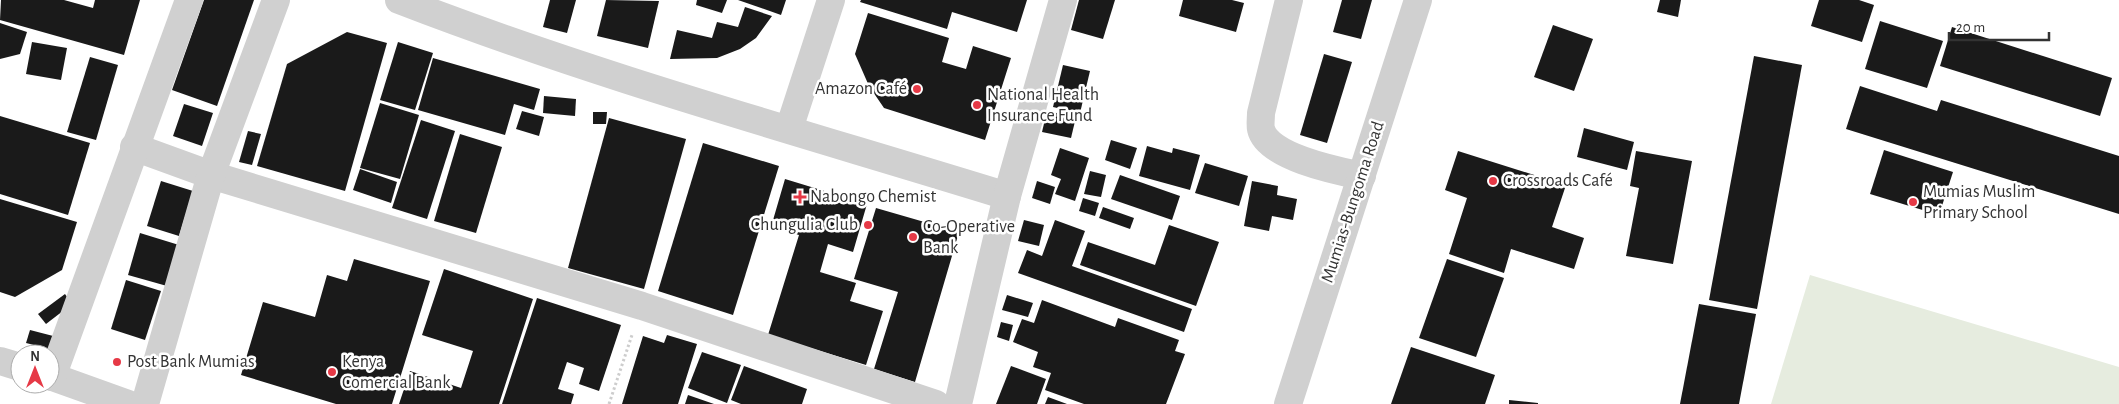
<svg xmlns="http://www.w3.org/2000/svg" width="2119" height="404" font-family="'Alegreya Sans',sans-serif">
  <rect width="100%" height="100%" fill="#fff"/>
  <polygon fill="#e6ecdf" points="1810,275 2119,367 2119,404 1771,404"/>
  <g fill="#1a1a1a">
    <polygon points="1,0 64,0 93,8 95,0 140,0 124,55 0,20"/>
    <polygon points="204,0 254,0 217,106 172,90"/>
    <polygon points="550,0 576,0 567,33 543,27"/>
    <polygon points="606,0 659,1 648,48 597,36"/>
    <polygon points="697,0 727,0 722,13 696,5"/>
    <polygon points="738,0 786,0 781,15"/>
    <polygon points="861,0 1027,0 1017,32 952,12 947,29 860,2"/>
    <polygon points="1079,0 1115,0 1103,39 1071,30"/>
    <polygon points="1183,0 1232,0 1244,3 1236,32 1179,16"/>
    <polygon points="1342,0 1372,0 1361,39 1333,32"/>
    <polygon points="1660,0 1681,0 1678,17 1657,12"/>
    <polygon points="1819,0 1859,0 1874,5 1862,42 1811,26"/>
    <polygon points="745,7 772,16 756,38 740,49 717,58 670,59 677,30 712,38 717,22 738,27"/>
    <polygon points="868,13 949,38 942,62 966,69 973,46 1011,58 985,140 884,108 869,86 855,54"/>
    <polygon points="1880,21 1943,41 1927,88 1865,69"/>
    <polygon points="0,23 27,32 20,54 0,59"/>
    <polygon points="1553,25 1593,39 1574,91 1534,77"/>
    <polygon points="1952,27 2112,78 2100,116 1940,66"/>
    <polygon points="347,32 387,43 345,191 257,166 287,64"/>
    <polygon points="32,42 67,48 61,80 26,74"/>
    <polygon points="398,42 433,53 415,110 380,100"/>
    <polygon points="1324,54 1352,62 1327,143 1300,135"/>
    <polygon points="1754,56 1802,65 1757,309 1709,300"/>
    <polygon points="90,57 118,65 96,140 67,132"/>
    <polygon points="433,58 540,89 534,110 514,104 505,135 418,110"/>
    <polygon points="1063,65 1090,71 1080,113 1053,107"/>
    <polygon points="1860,86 1937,111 1941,100 2119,156 2119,214 1846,129"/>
    <polygon points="544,96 576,99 575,116 543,113"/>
    <polygon points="380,103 419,115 400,179 360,168"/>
    <polygon points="184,104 213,113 202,146 173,136"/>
    <polygon points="522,111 544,117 539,136 516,129"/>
    <polygon points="1047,111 1076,117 1071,138 1042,132"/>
    <polygon points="593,112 607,112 606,124 593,124"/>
    <polygon points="0,116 90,143 68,215 0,194"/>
    <polygon points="609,118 686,139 644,289 568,268"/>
    <polygon points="421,120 455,131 427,219 392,208"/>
    <polygon points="1584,128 1634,142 1627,170 1577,157"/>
    <polygon points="248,131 261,134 252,165 239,162"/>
    <polygon points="460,134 502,147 476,233 434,221"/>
    <polygon points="1111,140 1137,148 1130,169 1105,160"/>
    <polygon points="703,143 779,166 733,315 658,291"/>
    <polygon points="1147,146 1172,153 1173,148 1200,155 1190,190 1139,176"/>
    <polygon points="1060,148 1089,158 1075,201 1055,194 1061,179 1051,175"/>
    <polygon points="1884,150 1953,172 1939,215 1870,194"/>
    <polygon points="1458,151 1566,185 1552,227 1584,238 1574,269 1511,249 1504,273 1449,254 1467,198 1445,190"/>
    <polygon points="1636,151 1692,161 1673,264 1626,256 1639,188 1630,186"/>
    <polygon points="1205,163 1248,176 1239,206 1195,193"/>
    <polygon points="360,169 397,182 391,203 353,190"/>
    <polygon points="1090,171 1106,175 1101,197 1084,194"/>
    <polygon points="1120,175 1180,196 1172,220 1111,199"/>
    <polygon points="785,179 867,204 853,252 828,244 820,272 856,283 850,301 883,311 866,365 768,335 799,235 771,227"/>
    <polygon points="161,181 193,191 179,236 147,226"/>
    <polygon points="1037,181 1055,187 1050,204 1032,198"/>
    <polygon points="1252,181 1278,186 1277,195 1297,199 1293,220 1272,216 1269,231 1244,226"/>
    <polygon points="1083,198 1099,203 1095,216 1079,211"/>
    <polygon points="0,199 77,222 62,270 15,297 0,292"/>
    <polygon points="1103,207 1134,218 1130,229 1099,218"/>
    <polygon points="876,208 959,232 915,382 874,369 898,292 854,279"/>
    <polygon points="1024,220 1044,225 1039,246 1018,241"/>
    <polygon points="1055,220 1085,231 1072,266 1192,309 1184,332 1018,273 1027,250 1042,256"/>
    <polygon points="1169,225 1219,242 1196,306 1080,265 1088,242 1155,265"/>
    <polygon points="140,233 179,245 167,286 128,275"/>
    <polygon points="354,259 430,281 392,404 336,404 241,375 263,302 315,317 327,275 347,281"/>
    <polygon points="1447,259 1504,278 1476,357 1419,338"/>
    <polygon points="444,269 533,299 499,404 399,404 410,371 461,388 473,351 422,335"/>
    <polygon points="126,280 161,291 145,340 111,329"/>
    <polygon points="65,294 72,304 46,324 38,314"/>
    <polygon points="1007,295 1033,303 1028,317 1002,310"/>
    <polygon points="537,298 621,325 599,391 579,384 584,368 567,362 558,389 574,394 571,404 502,404"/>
    <polygon points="1042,300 1115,327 1118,318 1179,340 1175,351 1185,354 1166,404 1084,404 1045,390 1051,373 1033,367 1038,352 1013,342 1022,319 1034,323"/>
    <polygon points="1699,304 1756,314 1739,404 1680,404"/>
    <polygon points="1001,322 1013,325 1009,341 997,337"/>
    <polygon points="30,330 57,337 54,350 26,343"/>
    <polygon points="667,335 697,344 678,404 622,404 643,336 664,343"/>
    <polygon points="1411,347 1495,375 1485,404 1391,404"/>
    <polygon points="702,352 741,365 727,403 688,388"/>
    <polygon points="744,366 807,389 802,404 741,404 731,400"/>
    <polygon points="1011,366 1046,379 1037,404 996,404"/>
    <polygon points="688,395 714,404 685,404"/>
    <polygon points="1048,397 1067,404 1045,404"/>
    <polygon points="1509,400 1538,403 1538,404 1509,404"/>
  </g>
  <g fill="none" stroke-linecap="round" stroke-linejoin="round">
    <polyline stroke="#cdcdcd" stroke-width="3" stroke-dasharray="2.5 2.5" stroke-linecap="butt" points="609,404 632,335"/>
    <g stroke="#d0d0d0" stroke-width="28">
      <path d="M399 0C598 77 803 133 1007 196"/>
      <path d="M1289 0 1261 113C1261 118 1260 125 1261 129 1267 157 1338 171 1362 176"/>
      <polyline points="789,129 831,0"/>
      <polyline points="134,147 211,175 642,306 936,404"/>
      <polyline points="0,361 20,367"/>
      <polyline points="50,376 128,404"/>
      <polyline points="52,377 189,0"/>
      <polyline points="145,404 211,175 276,0"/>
      <polyline points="958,404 1007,196 1063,0"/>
      <polyline points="1288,404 1418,0"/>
    </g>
  </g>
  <g fill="#e63946" stroke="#fff" stroke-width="2">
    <circle cx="917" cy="89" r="5"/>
    <circle cx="977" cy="105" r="5"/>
    <circle cx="1493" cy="181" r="5"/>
    <path d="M797.5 189.5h5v5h5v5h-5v5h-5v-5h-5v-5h5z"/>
    <circle cx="1913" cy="202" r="5"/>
    <circle cx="868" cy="225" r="5"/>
    <circle cx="913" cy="237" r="5"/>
    <circle cx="117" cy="362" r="5"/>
    <circle cx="332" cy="372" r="5"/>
  </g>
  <g text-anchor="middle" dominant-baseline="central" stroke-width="5" stroke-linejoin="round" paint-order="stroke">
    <g font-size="18" fill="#333" stroke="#fff" text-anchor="start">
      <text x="907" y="89" text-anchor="end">Amazon Café</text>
      <text x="987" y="95">National Health<tspan x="987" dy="21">Insurance Fund</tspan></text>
      <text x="1503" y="181">Crossroads Café</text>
      <text x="1923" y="192">Mumias Muslim<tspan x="1923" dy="21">Primary School</tspan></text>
      <text x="810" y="197">Nabongo Chemist</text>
      <text x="858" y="225" text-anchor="end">Chungulia Club</text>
      <text x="923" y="227">Co-Operative<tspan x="923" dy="21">Bank</tspan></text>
      <text x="127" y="362">Post Bank Mumias</text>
      <text x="342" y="362">Kenya<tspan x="342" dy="21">Comercial Bank</tspan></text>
    </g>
    <g font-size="18" fill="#333" stroke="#fff">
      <text transform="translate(1353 202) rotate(-72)">Mumias-Bungoma Road</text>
    </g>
  </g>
  <g transform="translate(35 369)"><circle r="24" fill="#ffffff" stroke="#adadad"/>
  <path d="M0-4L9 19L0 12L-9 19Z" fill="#e63946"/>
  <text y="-8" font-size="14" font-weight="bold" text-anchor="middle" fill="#333333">N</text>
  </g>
  <path d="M1949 32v8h100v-8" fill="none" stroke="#333333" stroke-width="2.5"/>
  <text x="1956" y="32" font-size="15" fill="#333333" stroke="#ffffff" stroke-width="4" paint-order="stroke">20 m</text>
</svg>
